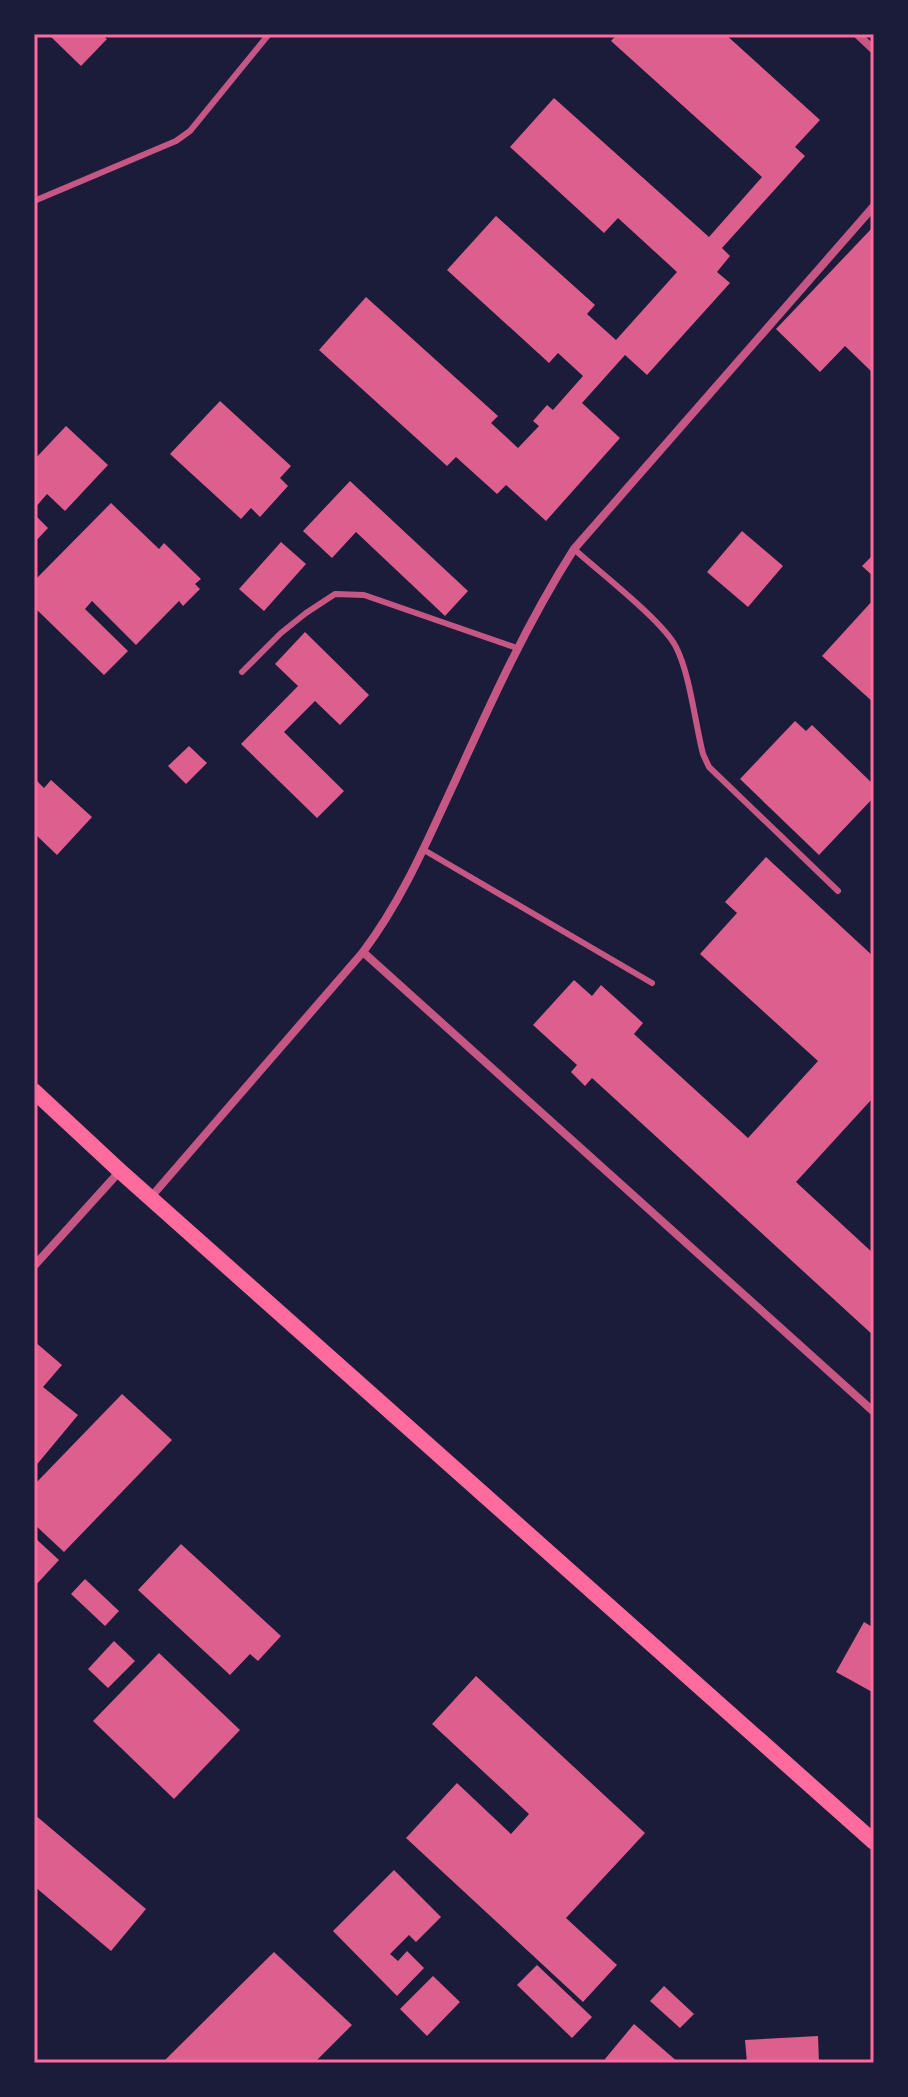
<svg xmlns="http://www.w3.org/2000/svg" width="908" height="2097" font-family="'Crimson Pro',serif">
  <rect width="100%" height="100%" fill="#1b1b3a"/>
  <g fill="#dd5f8e">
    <polygon points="48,34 101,34 107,39 81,66"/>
    <polygon points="617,34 725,34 820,120 795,147 805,156 722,248 730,256 717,272 730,283 647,375 625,355 582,403 620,438 546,521 506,485 497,494 456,457 447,466 319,350 366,297 498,416 491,423 518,448 539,426 533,421 547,405 553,410 583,376 558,353 549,363 447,270 496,216 595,305 587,314 616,340 677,272 618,218 604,233 510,147 554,98 709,237 762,177 611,41"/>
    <polygon points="874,226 874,374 845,346 820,372 776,329"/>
    <polygon points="220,401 291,466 280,478 288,486 260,517 251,508 241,519 170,454"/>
    <polygon points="66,426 108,465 65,511 47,494 34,509 34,460"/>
    <polygon points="350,481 468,591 445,616 356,532 332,558 303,531"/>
    <polygon points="111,503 159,549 164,543 201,579 195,584 200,589 183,606 179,601 136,645 92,601 85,609 128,651 104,675 34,607 34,581"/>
    <polygon points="34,514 48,528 34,543"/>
    <polygon points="742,531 783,566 748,607 707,572"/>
    <polygon points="281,542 306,564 264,611 239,589"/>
    <polygon points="874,554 874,577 862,566"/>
    <polygon points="874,599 874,703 822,656"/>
    <polygon points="305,632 369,695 340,725 315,701 284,732 344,791 317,818 241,744 298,686 275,664"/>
    <polygon points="795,721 806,731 812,725 874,785 874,797 819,855 740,779"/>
    <polygon points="189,746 207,763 186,784 168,766"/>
    <polygon points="34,778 44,788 51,780 92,817 57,855 34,833"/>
    <polygon points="766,857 874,957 874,1103 871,1100 796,1182 874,1254 874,1336 592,1078 585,1086 571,1072 577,1065 533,1025 574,980 592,996 601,985 643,1023 634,1034 748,1138 818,1061 700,954 737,913 725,902"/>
    <polygon points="34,1341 62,1365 43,1387 78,1415 34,1468"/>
    <polygon points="122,1394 172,1440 64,1552 34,1524 34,1485"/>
    <polygon points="34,1537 59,1560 34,1587"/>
    <polygon points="181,1544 281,1636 258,1661 250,1654 230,1675 138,1590"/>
    <polygon points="85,1579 119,1611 105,1626 71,1594"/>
    <polygon points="864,1622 874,1628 874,1693 836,1672"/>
    <polygon points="114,1641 135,1661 108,1688 88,1669"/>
    <polygon points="159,1653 240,1730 174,1799 93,1721"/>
    <polygon points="476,1676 645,1833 566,1918 617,1965 583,2002 406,1838 457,1783 511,1834 529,1814 432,1724"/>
    <polygon points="34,1814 146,1909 111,1951 34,1886"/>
    <polygon points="394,1870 441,1917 416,1942 409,1935 390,1954 398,1961 407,1951 424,1968 397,1996 333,1931"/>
    <polygon points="274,1952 352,2025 314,2063 162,2063"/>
    <polygon points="537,1965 592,2017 572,2038 517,1985"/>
    <polygon points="433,1976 460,2002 427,2036 400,2009"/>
    <polygon points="664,1986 694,2014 680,2028 650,2001"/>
    <polygon points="634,2024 679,2063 609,2063 605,2059"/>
    <polygon points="818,2036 819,2063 747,2063 745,2040"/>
  </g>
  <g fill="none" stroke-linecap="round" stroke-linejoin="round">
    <g stroke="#c65784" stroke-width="6">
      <polyline points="34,201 176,141 190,131 269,34"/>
      <path d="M574 549C598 571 663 621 676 647 690 674 695 723 703 754L709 767 838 891"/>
      <polyline points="242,672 281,633 306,613 335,594 364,595 517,648"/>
      <polyline points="424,850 652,983"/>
    </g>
    <g stroke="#c65784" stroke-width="8">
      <polyline points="857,34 874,50"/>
      <polyline points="363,952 874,1412"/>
      <path d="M151 1197 363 952C403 899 428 839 456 779 492 700 527 623 574 549L874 206"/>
      <polyline points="34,1266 120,1171"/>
    </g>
    <polyline stroke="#ff6b9d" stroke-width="16" points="34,1091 120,1171 874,1842"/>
  </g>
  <rect width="908" height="2097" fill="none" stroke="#1b1b3a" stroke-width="72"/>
  <rect x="36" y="36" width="836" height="2025" fill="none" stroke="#ff6b9d" stroke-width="3"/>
</svg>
